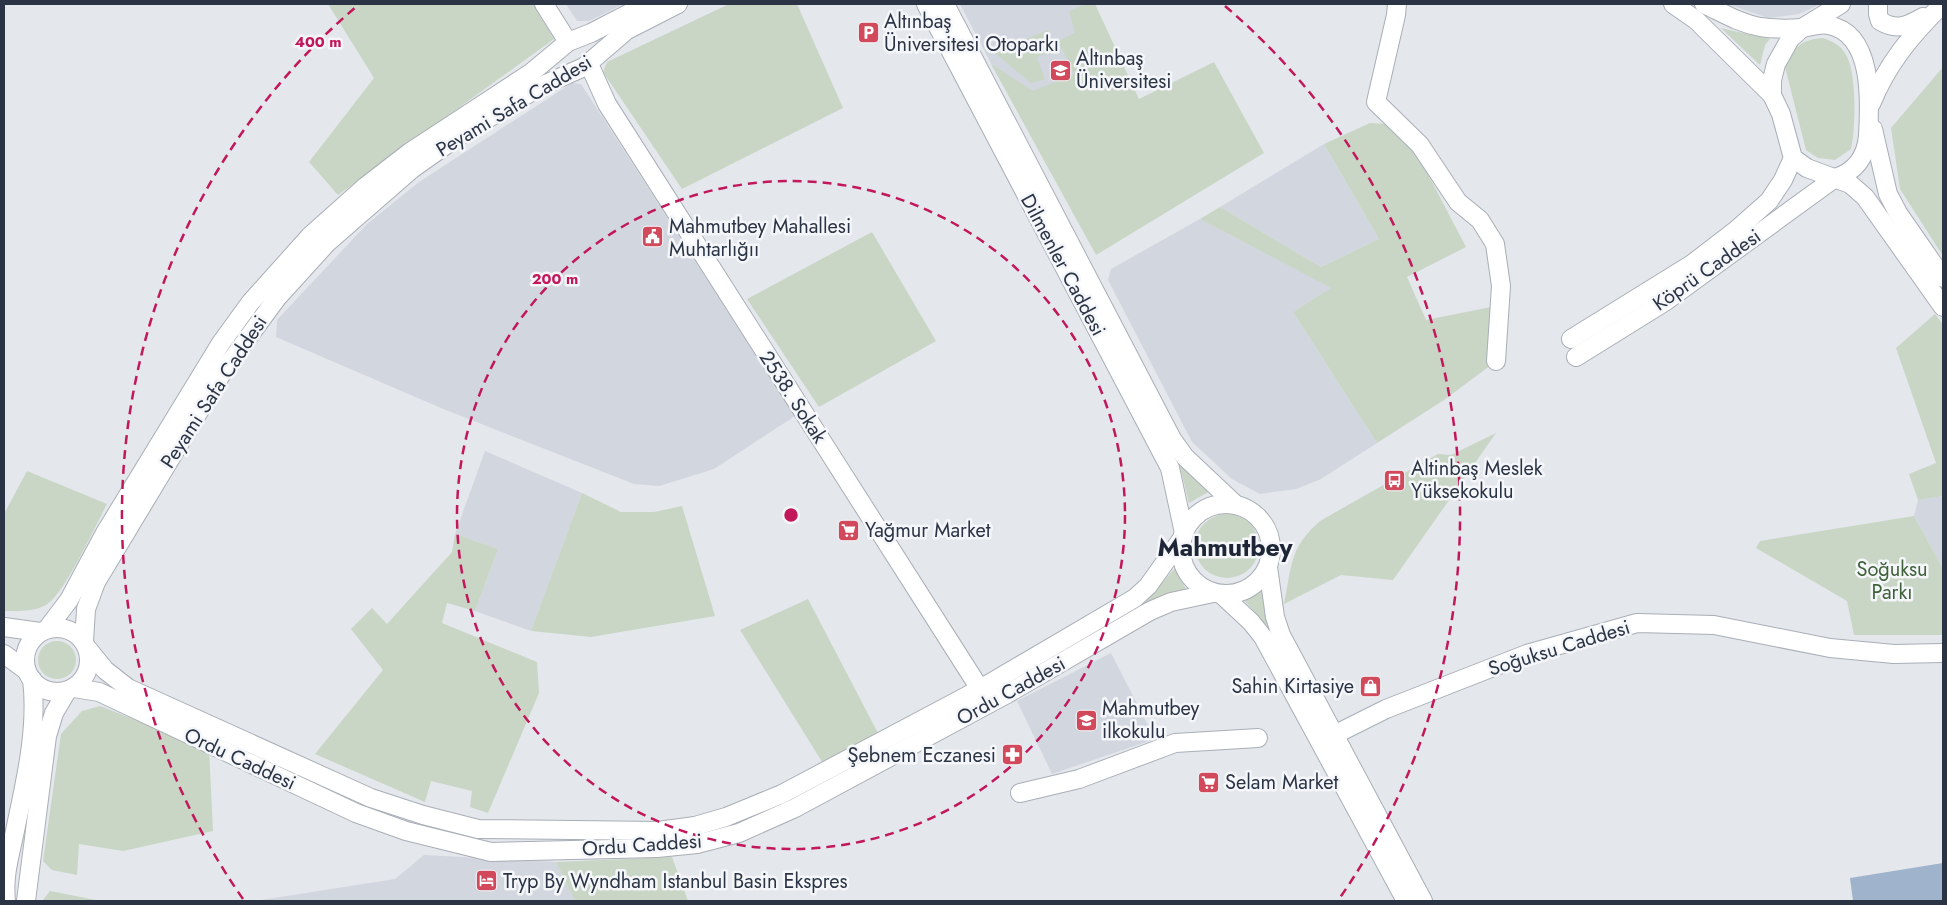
<svg xmlns="http://www.w3.org/2000/svg" width="1947" height="905" font-family="Jost,sans-serif">
  <rect width="100%" height="100%" fill="#e4e7ec"/>
  <g fill="#d2d6de">
    <polygon points="566,4 623,4 589,21 577,21"/>
    <polygon points="960,4 1095,4 1076,132 998,77"/>
    <polygon points="1728,4 1821,4 1799,14 1768,18"/>
    <polygon points="572,83 581,84 795,416 714,469 659,486 634,484 441,408 276,337 277,320 367,224 419,182"/>
    <polygon points="1324,144 1379,239 1321,267 1220,207"/>
    <polygon points="1200,219 1332,288 1293,312 1377,443 1321,479 1296,489 1260,494 1232,479 1192,442 1108,280 1111,269"/>
    <polygon points="485,451 582,493 531,631 475,611 498,549 455,534"/>
    <polygon points="1943,496 1943,569 1914,516 1918,500"/>
    <polygon points="1111,653 1155,739 1052,774 1017,701"/>
    <polygon points="424,855 556,862 575,901 255,901 395,879"/>
  </g>
  <g fill="#c9d6c5">
    <polygon points="328,4 533,4 554,39 338,195 309,162 374,78"/>
    <polygon points="729,4 797,4 843,108 682,189 603,72 607,62"/>
    <polygon points="1085,4 1095,4 1139,99 1214,62 1264,153 1096,255 991,64 1033,91 1074,74 1058,41 1075,33 1069,11"/>
    <polygon points="1721,28 1770,39 1765,45 1760,65"/>
    <polygon points="1048,30 1055,50 1039,56 1037,58 1045,79 1031,83 996,54 997,51"/>
    <path d="M1823 38C1832 41 1840 45 1845 53 1857 70 1856 129 1851 149L1835 160 1818 158 1806 150 1785 67C1792 47 1803 39 1823 38Z"/>
    <polygon points="1943,67 1943,256 1900,189 1891,128"/>
    <polygon points="1370,123 1389,124 1409,138 1466,247 1407,277 1426,320 1501,305 1491,365 1444,400 1377,443 1293,312 1331,288 1200,219 1220,207 1321,267 1379,239 1324,144"/>
    <polygon points="872,232 936,341 819,407 747,299"/>
    <polygon points="1935,314 1943,325 1943,496 1918,500 1909,474 1936,463 1896,348"/>
    <path d="M1496 433 1393 580 1341 575 1284 604C1292 566 1289 548 1320 521L1438 454 1451 455Z"/>
    <polygon points="1178,459 1210,491 1189,503"/>
    <path d="M27 471 107 504C96 525 64 595 46 605 34 612 17 611 4 611V514Z"/>
    <polygon points="582,493 621,512 654,512 682,506 715,616 591,637 531,631"/>
    <circle cx="1227" cy="546" r="32"/>
    <polygon points="1914,516 1943,569 1943,635 1854,635 1847,601 1756,548 1760,541"/>
    <polygon points="455,534 498,549 475,611 447,603 442,623 537,662 539,693 488,813 470,807 472,791 431,781 425,802 315,754 383,670 351,629 372,608 387,624 452,552"/>
    <polygon points="1175,568 1186,589 1144,604"/>
    <polygon points="1265,588 1269,622 1266,625 1244,600"/>
    <polygon points="808,599 879,735 824,765 740,630"/>
    <circle cx="57" cy="660" r="19"/>
    <polygon points="100,706 209,749 213,831 123,851 79,844 77,875 52,870 43,861 61,734 82,711"/>
    <polygon points="672,857 688,901 575,901 556,862"/>
    <polygon points="50,891 101,901 42,901"/>
  </g>
  <polygon fill="#9fb4cc" points="1943,863 1943,901 1853,901 1850,878"/>
  <g fill="none" stroke-linecap="round" stroke-linejoin="round">
    <defs>
      <g id="secondary">
        <polyline points="544,4 568,42"/>
        <polyline points="926,4 1170,468 1184,533"/>
        <polyline points="945,4 1172,439 1185,457 1236,505"/>
        <polyline points="1397,4 1396,15 1376,102 1420,145 1458,202 1480,220 1495,244 1501,286 1496,361"/>
        <polyline points="1673,4 1696,20 1772,95"/>
        <polyline points="1841,4 1802,28 1790,39 1776,64 1772,80 1772,95 1781,114 1793,158 1807,168 1850,184 1865,197 1943,307"/>
        <path d="M1878 4V14L1880 21C1897 31 1907 26 1923 17"/>
        <polyline points="589,64 607,104 980,689"/>
        <path d="M1871 104C1887 64 1912 34 1943 4"/>
        <polyline points="1873,129 1888,194 1898,213 1943,278"/>
        <polyline points="1571,339 1692,264 1735,231 1769,201 1783,180 1793,158"/>
        <path d="M1576 357 1666 301 1835 178C1855 172 1866 157 1868 136 1870 102 1874 33 1828 25 1820 23 1810 27 1802 28 1788 29 1774 29 1760 27 1739 23 1723 13 1704 4"/>
        <circle cx="1226" cy="549" r="45"/>
        <polyline points="1268,567 1275,617 1281,635 1423,901"/>
        <polyline points="1221,594 1251,622 1263,637 1406,901"/>
        <polyline points="4,627 40,632"/>
        <circle cx="57" cy="660" r="32"/>
        <polyline points="47,629 69,600 105,533 221,343 250,303 310,236 366,186 410,152 532,72 568,42 591,33 647,4"/>
        <polyline points="84,641 86,609 96,582 222,373 277,298 327,243 412,169 453,140 539,87 584,67 627,30 678,4"/>
        <polyline points="88,649 105,670 128,688 371,798 423,815 478,829 658,831 695,826 726,817 782,794 980,689 1135,598 1148,586 1183,537"/>
        <polyline points="4,654 27,671"/>
        <polyline points="74,688 99,692 356,813 406,831 491,852 657,848 697,844 739,833 795,808 1007,694 1150,611 1171,602 1213,593"/>
        <polyline points="1334,735 1386,709 1527,654 1637,623 1714,625 1830,648 1894,654 1943,653"/>
        <polyline points="1020,793 1079,779 1175,743 1258,738"/>
        <path d="M6 901C3 874 11 852 16 826 26 779 38 727 32 679"/>
        <polyline points="26,901 47,736 54,713 67,691"/>
      </g>
    </defs>
    <use href="#secondary" stroke="#a9aeb7" stroke-width="20"/>
    <use href="#secondary" stroke="#fff" stroke-width="18"/>
  </g>
  <g fill="none" stroke="#c2185b" stroke-width="2.5" stroke-dasharray="9 6">
    <circle cx="791" cy="515" r="334"/>
    <path d="M243 899A669 669 0 0 1 357 6M1225 6A669 669 0 0 1 1339 899"/>
  </g>
  <defs>
    <symbol id="parking-square" viewBox="-11 -11 22 22"><rect x="-9" y="-9" width="18" height="18" rx="4" fill="#d1495b" stroke="#f4f6f9"/><path d="M-3.5-5.5H1a3.5 3.5 0 0 1 0 7H-1V5.5H-3.5ZM-1-3.4V-.6H.8a1.4 1.4 0 0 0 0-2.8Z" fill="#fff"/></symbol>
    <symbol id="university-square" viewBox="-11 -11 22 22"><rect x="-9" y="-9" width="18" height="18" rx="4" fill="#d1495b" stroke="#f4f6f9"/><path d="M0-5L7-2L0 1L-7-2ZM-4 1L0 2.5L4 1V4Q0 6-4 4Z" fill="#fff"/></symbol>
    <symbol id="civic-square" viewBox="-11 -11 22 22"><rect x="-9" y="-9" width="18" height="18" rx="4" fill="#d1495b" stroke="#f4f6f9"/><path d="M-.6-6.5H3V-4.5H.6V-3L4-1V1h2V6H-6V1h2V-1L-.6-3ZM-1.2 2.5V6h2.4V2.5Z" fill="#fff"/></symbol>
    <symbol id="bus-square" viewBox="-11 -11 22 22"><rect x="-9" y="-9" width="18" height="18" rx="4" fill="#d1495b" stroke="#f4f6f9"/><path d="M-5-6H5V4H4V6H2V4H-2V6H-4V4H-5ZM-3.5-4V0h7V-4ZM-3.5 1.2v1.5H-2V1.2ZM2 1.2v1.5H3.5V1.2Z" fill="#fff"/></symbol>
    <symbol id="supermarket-square" viewBox="-11 -11 22 22"><rect x="-9" y="-9" width="18" height="18" rx="4" fill="#d1495b" stroke="#f4f6f9"/><path d="M-6-5.5h2.5l.6 2H6L4.5 2H-2.5L-4.4-4H-6ZM-1.5 3.2a1.3 1.3 0 1 0 .1 0ZM3 3.2a1.3 1.3 0 1 0 .1 0Z" fill="#fff"/></symbol>
    <symbol id="shop-square" viewBox="-11 -11 22 22"><rect x="-9" y="-9" width="18" height="18" rx="4" fill="#d1495b" stroke="#f4f6f9"/><path d="M-5-2.5h2.3a2.7 3.5 0 0 1 5.4 0H5L5.5 6h-11ZM-1.5-2.5h3a1.5 2.3 0 0 0-3 0Z" fill="#fff"/></symbol>
    <symbol id="school-square" viewBox="-11 -11 22 22"><rect x="-9" y="-9" width="18" height="18" rx="4" fill="#d1495b" stroke="#f4f6f9"/><path d="M0-5L7-2L0 1L-7-2ZM-4 1L0 2.5L4 1V4Q0 6-4 4Z" fill="#fff"/></symbol>
    <symbol id="pharmacy-square" viewBox="-11 -11 22 22"><rect x="-9" y="-9" width="18" height="18" rx="4" fill="#d1495b" stroke="#f4f6f9"/><path d="M-2-6h4v4h4v4h-4v4h-4v-4h-4v-4h4Z" fill="#fff"/></symbol>
    <symbol id="hotel-square" viewBox="-11 -11 22 22"><rect x="-9" y="-9" width="18" height="18" rx="4" fill="#d1495b" stroke="#f4f6f9"/><path d="M-6-4.5h1.5V1H6V5H4.5V3h-9V5H-6ZM-4 0a1.8 1.8 0 1 1 3.6 0ZM.5 0V-2.5h3Q6-2.5 6 0Z" fill="#fff"/></symbol>
  </defs>
  <g fill-rule="evenodd">
    <use href="#parking-square" x="856" y="20" width="25" height="25"/>
    <use href="#university-square" x="1048" y="58" width="25" height="25"/>
    <use href="#civic-square" x="640" y="224" width="25" height="25"/>
    <use href="#bus-square" x="1382" y="468" width="25" height="25"/>
    <use href="#supermarket-square" x="836" y="518" width="25" height="25"/>
    <use href="#shop-square" x="1358" y="674" width="25" height="25"/>
    <use href="#school-square" x="1074" y="708" width="25" height="25"/>
    <use href="#pharmacy-square" x="1000" y="742" width="25" height="25"/>
    <use href="#supermarket-square" x="1196" y="770" width="25" height="25"/>
    <use href="#hotel-square" x="474" y="868" width="25" height="25"/>
  </g>
  <g text-anchor="middle" dominant-baseline="central" stroke-width="5" stroke-linejoin="round" paint-order="stroke">
    <g font-size="20" fill="#2b3445" stroke="#f4f6f9" text-anchor="start">
      <text x="884" y="21">Altınbaş<tspan x="884" dy="23">Üniversitesi Otoparkı</tspan></text>
      <text x="1076" y="58">Altınbaş<tspan x="1076" dy="23">Üniversitesi</tspan></text>
      <text x="669" y="226">Mahmutbey Mahallesi<tspan x="669" dy="23">Muhtarlığıı</tspan></text>
      <text x="1411" y="468">Altinbaş Meslek<tspan x="1411" dy="23">Yüksekokulu</tspan></text>
      <text x="865" y="530">Yağmur Market</text>
      <text x="1354" y="686" text-anchor="end">Sahin Kirtasiye</text>
      <text x="1102" y="708">Mahmutbey<tspan x="1102" dy="23">ilkokulu</tspan></text>
      <text x="996" y="755" text-anchor="end">Şebnem Eczanesi</text>
      <text x="1225" y="782">Selam Market</text>
      <text x="503" y="881">Tryp By Wyndham Istanbul Basin Ekspres</text>
    </g>
    <g font-size="20" fill="#2b3445" stroke="#f4f6f9">
      <text transform="translate(514 106) rotate(-31)">Peyami Safa Caddesi</text>
      <text transform="translate(1063 265) rotate(62)">Dilmenler Caddesi</text>
      <text transform="translate(1707 270) rotate(-35)">Köprü Caddesi</text>
      <text transform="translate(214 392) rotate(-57)">Peyami Safa Caddesi</text>
      <text transform="translate(793 397) rotate(57)">2538. Sokak</text>
      <text transform="translate(1559 648) rotate(-17)">Soğuksu Caddesi</text>
      <text transform="translate(1011 691) rotate(-29)">Ordu Caddesi</text>
      <text transform="translate(240 759) rotate(25)">Ordu Caddesi</text>
      <text transform="translate(642 845) rotate(-4)">Ordu Caddesi</text>
    </g>
    <g font-size="20" fill="#3f6138" stroke="#f4f6f9">
      <text x="1892" y="569">Soğuksu<tspan x="1892" dy="23">Parkı</tspan></text>
    </g>
    <g font-size="25" font-weight="bold" fill="#1d2536" stroke="#f4f6f9">
      <text x="1225" y="547">Mahmutbey</text>
    </g>
  </g>
  <circle cx="791" cy="515" r="8" fill="#c2185b" stroke="#f4f6f9" stroke-width="2.5"/>
  <g font-size="15" text-anchor="middle" font-weight="bold" fill="#c2185b" stroke="#f4f6f9" stroke-width="5" stroke-linejoin="round" paint-order="stroke">
    <text x="318" y="47">400 m</text>
    <text x="555" y="284">200 m</text>
  </g>
  <rect width="1947" height="905" fill="none" stroke="#2b3445" stroke-width="10"/>
</svg>
